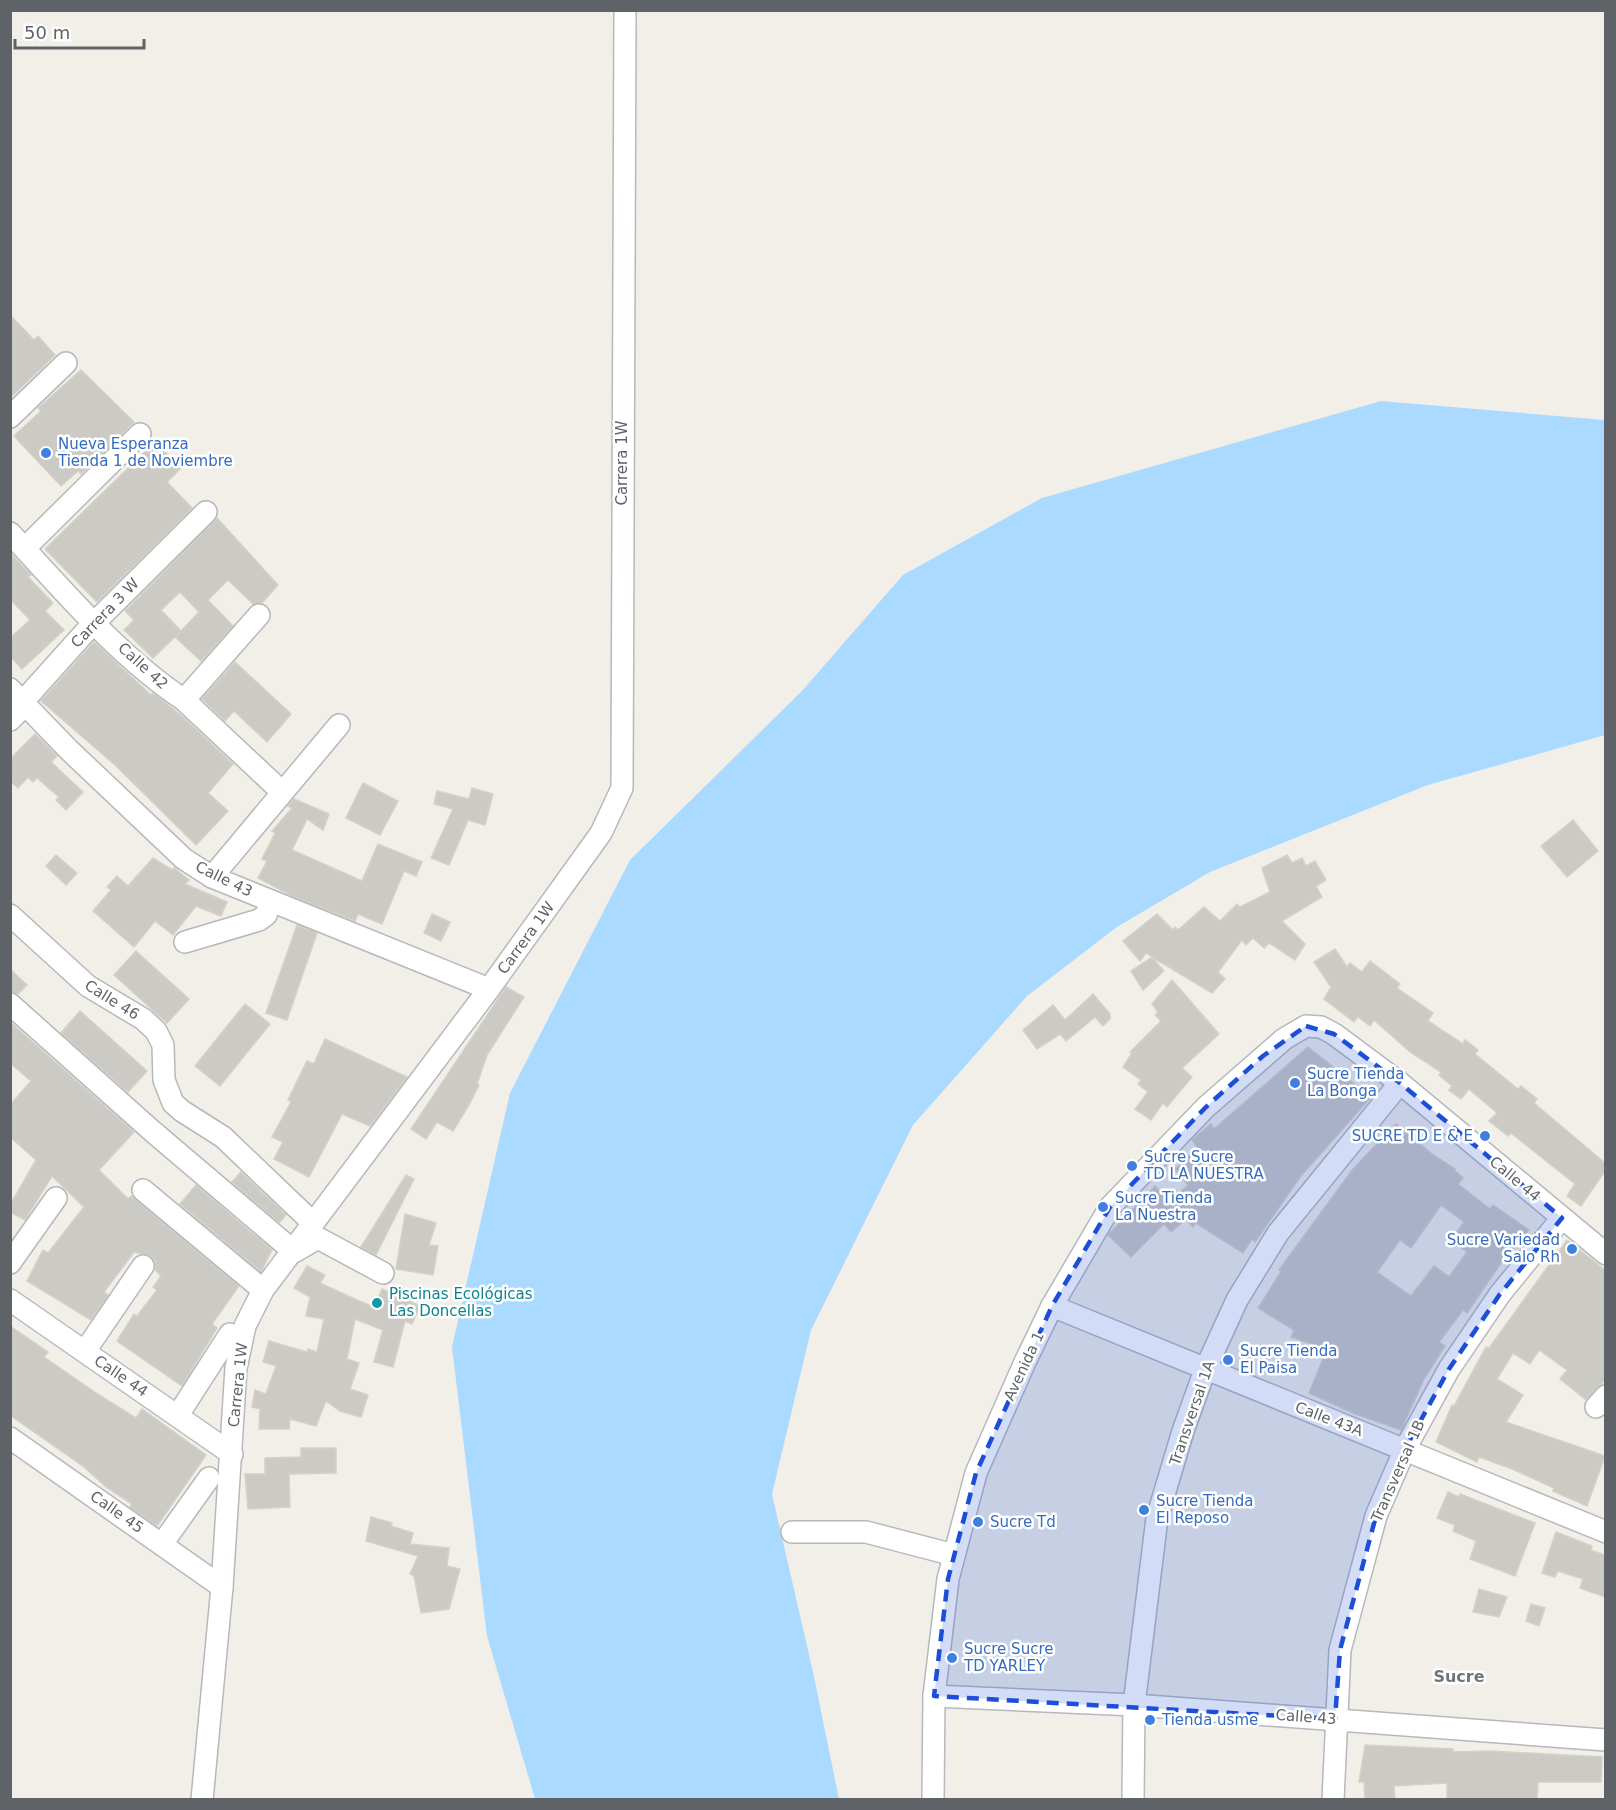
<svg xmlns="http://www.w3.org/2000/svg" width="1616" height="1810" font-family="'DejaVu Sans',sans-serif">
  <rect width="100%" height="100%" fill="#f1efe8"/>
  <polygon fill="#aadaff" points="1381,401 1605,420 1605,735 1428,785 1210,872 1117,927 1027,996 913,1125 811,1330 772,1494 813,1672 839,1799 535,1799 487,1636 452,1347 510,1093 630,860 802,691 903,575 1042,498"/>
  <g fill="#cccac5" stroke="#d6d1c6" stroke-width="1.5" fill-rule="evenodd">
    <polygon points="10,315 34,340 38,336 55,355 10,398"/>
    <polygon points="81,370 134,422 81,474 78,471 61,486 14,436 41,411 38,408"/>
    <polygon points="155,442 181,468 167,482 192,508 97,602 45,549"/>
    <path d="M217 518 278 585 262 603 253 604 228 580 208 600 233 626 201 661 175 637 181 631 153 658 124 630 134 620 125 611ZM180 592 199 612 181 631 161 610Z"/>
    <polygon points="10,553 31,575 28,577 53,603 45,611 64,630 22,669 10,656 10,638 30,620 10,599"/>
    <polygon points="94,642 151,695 153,693 183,717 233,764 208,793 228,811 196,845 114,764 41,701"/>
    <polygon points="235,662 291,714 267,742 234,711 225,721 202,699"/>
    <polygon points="35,734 57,756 51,762 83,792 66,810 56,800 59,797 37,778 33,782 28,777 18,788 10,781 10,759"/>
    <polygon points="363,783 398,801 380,835 346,818"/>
    <polygon points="472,788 493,794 485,825 468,820 449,865 431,858 453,809 434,804 437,791 469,799"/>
    <polygon points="294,799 329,814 323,830 307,819 292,850 362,881 378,844 422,862 416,876 404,871 382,924 358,914 355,921 294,897 258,878 267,861 262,859 275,833 272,831 292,808 288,806"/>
    <polygon points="1573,820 1598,851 1567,877 1541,846"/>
    <polygon points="56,855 77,873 66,885 46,866"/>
    <polygon points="1287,855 1292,863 1302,858 1306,866 1315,861 1326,880 1316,886 1322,897 1282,921 1305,944 1295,960 1269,943 1264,948 1253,938 1246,945 1242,940 1218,972 1225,979 1212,993 1152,957 1164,971 1143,990 1131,971 1152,957 1146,953 1140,961 1123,941 1157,914 1173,930 1175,927 1178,930 1204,907 1220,921 1237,904 1240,907 1270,892 1262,868"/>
    <polygon points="153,858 172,870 174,868 189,880 185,884 227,902 221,916 196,906 173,935 155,921 134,947 93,911 111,890 107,887 117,876 128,886"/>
    <polygon points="432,914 450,922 441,941 424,933"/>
    <polygon points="297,925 317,933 287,1020 266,1013"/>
    <polygon points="1335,949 1347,967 1350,963 1362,972 1370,961 1400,984 1397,988 1433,1013 1428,1021 1463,1044 1465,1040 1478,1050 1475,1054 1518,1089 1521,1086 1537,1099 1534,1103 1605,1163 1605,1171 1581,1206 1567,1196 1575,1184 1511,1133 1508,1136 1489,1121 1497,1113 1469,1089 1461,1099 1449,1090 1452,1086 1439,1075 1441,1072 1410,1052 1374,1020 1370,1026 1358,1017 1354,1022 1324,999 1331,987 1314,962"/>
    <polygon points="136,951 189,999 167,1023 114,975"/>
    <polygon points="10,969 27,985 18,994 10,992"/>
    <polygon points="1172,980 1219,1034 1182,1068 1192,1077 1167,1107 1163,1103 1151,1120 1135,1109 1148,1092 1138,1084 1141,1080 1123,1067 1132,1053 1130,1052 1161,1021 1155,1015 1158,1012 1152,1004"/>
    <polygon points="506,987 524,997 487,1055 477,1084 479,1085 469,1105 453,1131 437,1122 426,1139 411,1129"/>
    <polygon points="1093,994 1110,1014 1110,1019 1103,1026 1095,1017 1066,1041 1060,1034 1037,1049 1023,1030 1053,1005 1065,1020"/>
    <polygon points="245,1004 270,1024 220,1086 195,1066"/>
    <polygon points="80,1011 147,1071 128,1092 61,1033"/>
    <polygon points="10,1022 134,1132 99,1170 128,1199 131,1196 239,1286 212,1324 217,1328 182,1386 117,1341 134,1314 137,1316 157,1290 153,1287 161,1276 155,1270 155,1261 151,1256 134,1252 104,1292 108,1295 91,1320 27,1281 43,1250 48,1253 84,1207 52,1176 25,1220 10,1212 10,1205 36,1160 10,1137 10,1105 31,1081 10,1063"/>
    <polygon points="325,1039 407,1077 370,1126 342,1114 309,1177 274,1159 283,1142 272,1137 291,1102 288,1100 307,1061 314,1064"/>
    <polygon points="1308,1047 1371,1097 1300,1177 1255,1242 1252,1239 1243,1253 1196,1223 1193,1227 1186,1219 1171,1232 1164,1224 1131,1257 1108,1235 1110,1233 1155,1186 1169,1202 1188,1185 1175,1169 1197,1147 1192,1140 1211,1124 1214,1129"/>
    <path d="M1396 1124 1432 1154 1455 1169 1454 1170 1463 1178 1458 1184 1490 1209 1493 1205 1529 1230 1501 1263 1467 1313 1463 1310 1439 1342 1445 1346 1424 1379 1401 1430 1353 1413 1309 1393 1327 1349 1291 1337 1294 1330 1258 1308 1281 1272 1279 1270 1353 1169ZM1441 1205 1464 1222 1451 1240 1467 1252 1449 1277 1434 1266 1411 1296 1377 1272 1400 1240 1411 1248Z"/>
    <polygon points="241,1172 286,1215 279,1223 232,1182"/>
    <polygon points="406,1175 414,1179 376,1255 361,1247"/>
    <polygon points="196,1185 272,1250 261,1272 180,1204"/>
    <polygon points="405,1214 436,1223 429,1245 438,1246 433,1275 396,1269"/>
    <polygon points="1567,1240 1605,1270 1605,1380 1586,1400 1560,1379 1567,1370 1539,1350 1530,1364 1513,1353 1497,1379 1523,1395 1506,1422 1605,1456 1587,1506 1553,1491 1554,1488 1512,1469 1479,1457 1477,1462 1436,1442 1452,1405 1454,1406 1486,1347 1489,1348"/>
    <polygon points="307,1266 325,1275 320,1283 359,1301 374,1307 382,1289 420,1306 412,1324 405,1321 393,1367 374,1362 383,1330 355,1319 347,1359 359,1363 350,1389 368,1395 361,1417 340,1411 326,1401 316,1426 290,1419 289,1429 259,1429 260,1409 252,1407 255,1390 266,1394 276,1366 263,1362 269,1341 307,1352 308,1349 317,1352 324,1319 306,1316 310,1297 294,1288"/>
    <polygon points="10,1326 48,1352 44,1357 96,1393 136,1418 142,1409 206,1455 157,1526 130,1507 132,1504 106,1487 84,1467 10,1415"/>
    <polygon points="301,1448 336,1448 336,1473 289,1474 290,1507 248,1509 245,1474 265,1474 265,1458 301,1457"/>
    <polygon points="1448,1492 1459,1497 1460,1494 1535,1523 1515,1576 1470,1559 1476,1541 1453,1531 1455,1525 1437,1518"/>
    <polygon points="371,1517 392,1523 391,1526 413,1533 410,1544 449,1548 447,1566 460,1569 449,1609 421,1613 414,1576 410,1574 418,1556 366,1541"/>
    <polygon points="1556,1532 1592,1546 1591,1550 1605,1555 1605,1597 1580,1588 1583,1579 1558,1571 1555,1577 1542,1573"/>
    <polygon points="1479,1589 1507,1597 1499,1617 1473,1612"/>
    <polygon points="1531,1604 1545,1608 1539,1626 1526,1621"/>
    <polygon points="1365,1745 1453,1749 1453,1752 1489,1751 1602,1757 1601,1782 1538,1782 1537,1800 1447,1800 1447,1783 1394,1786 1395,1800 1365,1800 1364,1782 1359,1782"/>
  </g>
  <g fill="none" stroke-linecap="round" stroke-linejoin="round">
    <defs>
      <g id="minor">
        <polyline points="10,417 66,363"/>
        <path d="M10 533C64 591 118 656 184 700L282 792"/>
        <polyline points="25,548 140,434"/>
        <polyline points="10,689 69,750 184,859 212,877 489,989"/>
        <polyline points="184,700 259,615"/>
        <polyline points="10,720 21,709 27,697 88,629 206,512"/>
        <polyline points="212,877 339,725"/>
        <polyline points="10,915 88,986 143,1019 156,1031 163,1045 164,1080 173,1103 182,1111 223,1137 312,1222"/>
        <polyline points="185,942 259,920 266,915 271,901"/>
        <polyline points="10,1004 151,1130 292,1250"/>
        <polyline points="143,1190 263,1290"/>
        <polyline points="294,1252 318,1238 383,1273"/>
        <polyline points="10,1263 56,1198"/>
        <polyline points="10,1300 232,1454"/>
        <polyline points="1052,1306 1606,1532"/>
        <polyline points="85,1351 143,1266"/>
        <polyline points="1596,1407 1606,1396"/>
        <polyline points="178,1415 230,1334"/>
        <polyline points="10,1438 222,1587"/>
        <polyline points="792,1532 866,1532 954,1555"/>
        <polyline points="162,1544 209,1478"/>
        <polyline points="934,1696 1134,1705 1606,1740"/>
        <polyline points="202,1800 222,1587 236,1368 245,1326 263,1290 489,989 601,833 622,788 625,10"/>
        <polyline points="933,1800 934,1696 948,1579 976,1473 1025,1362 1052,1306 1110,1207 1206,1107 1284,1039 1306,1026 1321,1027 1334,1034 1400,1083 1606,1254"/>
        <polyline points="1133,1800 1134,1705 1157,1518 1183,1431 1205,1370 1237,1300 1278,1233 1400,1083"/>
        <polyline points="1333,1800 1340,1650 1376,1516 1405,1449 1449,1369 1500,1294 1562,1218"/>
      </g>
    </defs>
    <use href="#minor" stroke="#b5b8bc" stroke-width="24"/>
    <use href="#minor" stroke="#fff" stroke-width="21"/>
  </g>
  <path fill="#1d4ed8" fill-opacity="0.2" stroke="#1d4ed8" stroke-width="4.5" stroke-dasharray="12 8" stroke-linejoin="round" d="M1306 1026 1334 1034 1400 1083 1562 1218 1500 1294 1449 1369 1405 1449 1376 1516 1340 1650 1335 1719 934 1696 948 1579 976 1473 1052 1306 1110 1207 1206 1107 1263 1056Z"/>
  <g fill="#3f7fe0" stroke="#fff" stroke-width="2">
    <circle cx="46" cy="453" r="6"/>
    <circle cx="1295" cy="1083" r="6"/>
    <circle cx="1485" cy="1136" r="6"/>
    <circle cx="1132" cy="1166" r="6"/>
    <circle cx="1103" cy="1207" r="6"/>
    <circle cx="1572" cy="1249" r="6"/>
    <circle cx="1228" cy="1360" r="6"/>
    <circle cx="1144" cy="1510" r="6"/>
    <circle cx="978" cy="1522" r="6"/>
    <circle cx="952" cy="1658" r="6"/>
    <circle cx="1150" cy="1720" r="6"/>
  </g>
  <circle fill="#0f9aa8" stroke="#fff" stroke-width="2" cx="377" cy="1303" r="6"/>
  <g text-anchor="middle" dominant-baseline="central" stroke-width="5" stroke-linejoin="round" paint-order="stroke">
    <g font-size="15" fill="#366cbe" stroke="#fff" text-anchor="start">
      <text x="58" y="444">Nueva Esperanza<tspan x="58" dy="17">Tienda 1 de Noviembre</tspan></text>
      <text x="1307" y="1074">Sucre Tienda<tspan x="1307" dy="17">La Bonga</tspan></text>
      <text x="1473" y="1136" text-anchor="end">SUCRE TD E &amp; E</text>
      <text x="1144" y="1157">Sucre Sucre<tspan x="1144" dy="17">TD LA NUESTRA</tspan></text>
      <text x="1115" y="1198">Sucre Tienda<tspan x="1115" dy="17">La Nuestra</tspan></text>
      <text x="1560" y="1240" text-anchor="end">Sucre Variedad<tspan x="1560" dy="17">Salo Rh</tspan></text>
      <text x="1240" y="1351">Sucre Tienda<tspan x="1240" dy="17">El Paisa</tspan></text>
      <text x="1156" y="1501">Sucre Tienda<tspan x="1156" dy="17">El Reposo</tspan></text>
      <text x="990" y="1522">Sucre Td</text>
      <text x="964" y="1649">Sucre Sucre<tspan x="964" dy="17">TD YARLEY</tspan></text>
      <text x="1162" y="1720">Tienda usme</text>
    </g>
    <g font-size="15" fill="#5f6368" stroke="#fff">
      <text transform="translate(622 463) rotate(-90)">Carrera 1W</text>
      <text transform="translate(105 613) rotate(-46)">Carrera 3 W</text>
      <text transform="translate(143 666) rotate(42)">Calle 42</text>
      <text transform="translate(224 879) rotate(26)">Calle 43</text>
      <text transform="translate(526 938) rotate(-54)">Carrera 1W</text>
      <text transform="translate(112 1000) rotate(32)">Calle 46</text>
      <text transform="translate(1515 1179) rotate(40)">Calle 44</text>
      <text transform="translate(1024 1366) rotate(-65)">Avenida 1</text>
      <text transform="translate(121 1376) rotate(34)">Calle 44</text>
      <text transform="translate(238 1385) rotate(-84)">Carrera 1W</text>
      <text transform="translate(1192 1413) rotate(-71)">Transversal 1A</text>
      <text transform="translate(1329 1419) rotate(21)">Calle 43A</text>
      <text transform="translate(1398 1471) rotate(-66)">Transversal 1B</text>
      <text transform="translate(117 1512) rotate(35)">Calle 45</text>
      <text transform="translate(1306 1717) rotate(4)">Calle 43</text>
    </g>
    <g font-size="15" fill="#0d838f" stroke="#fff" text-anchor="start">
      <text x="389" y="1294">Piscinas Ecológicas<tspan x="389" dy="17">Las Doncellas</tspan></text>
    </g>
    <g font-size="16" font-weight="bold" fill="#70757a" stroke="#fff">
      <text x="1459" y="1676">Sucre</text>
    </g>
  </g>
  <rect width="1616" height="1810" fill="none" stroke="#5f6368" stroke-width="24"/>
  <path d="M15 39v9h129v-9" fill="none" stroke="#5f6368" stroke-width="3"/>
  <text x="24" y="39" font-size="18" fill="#5f6368" stroke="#ffffff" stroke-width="4.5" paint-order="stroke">50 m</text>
</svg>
